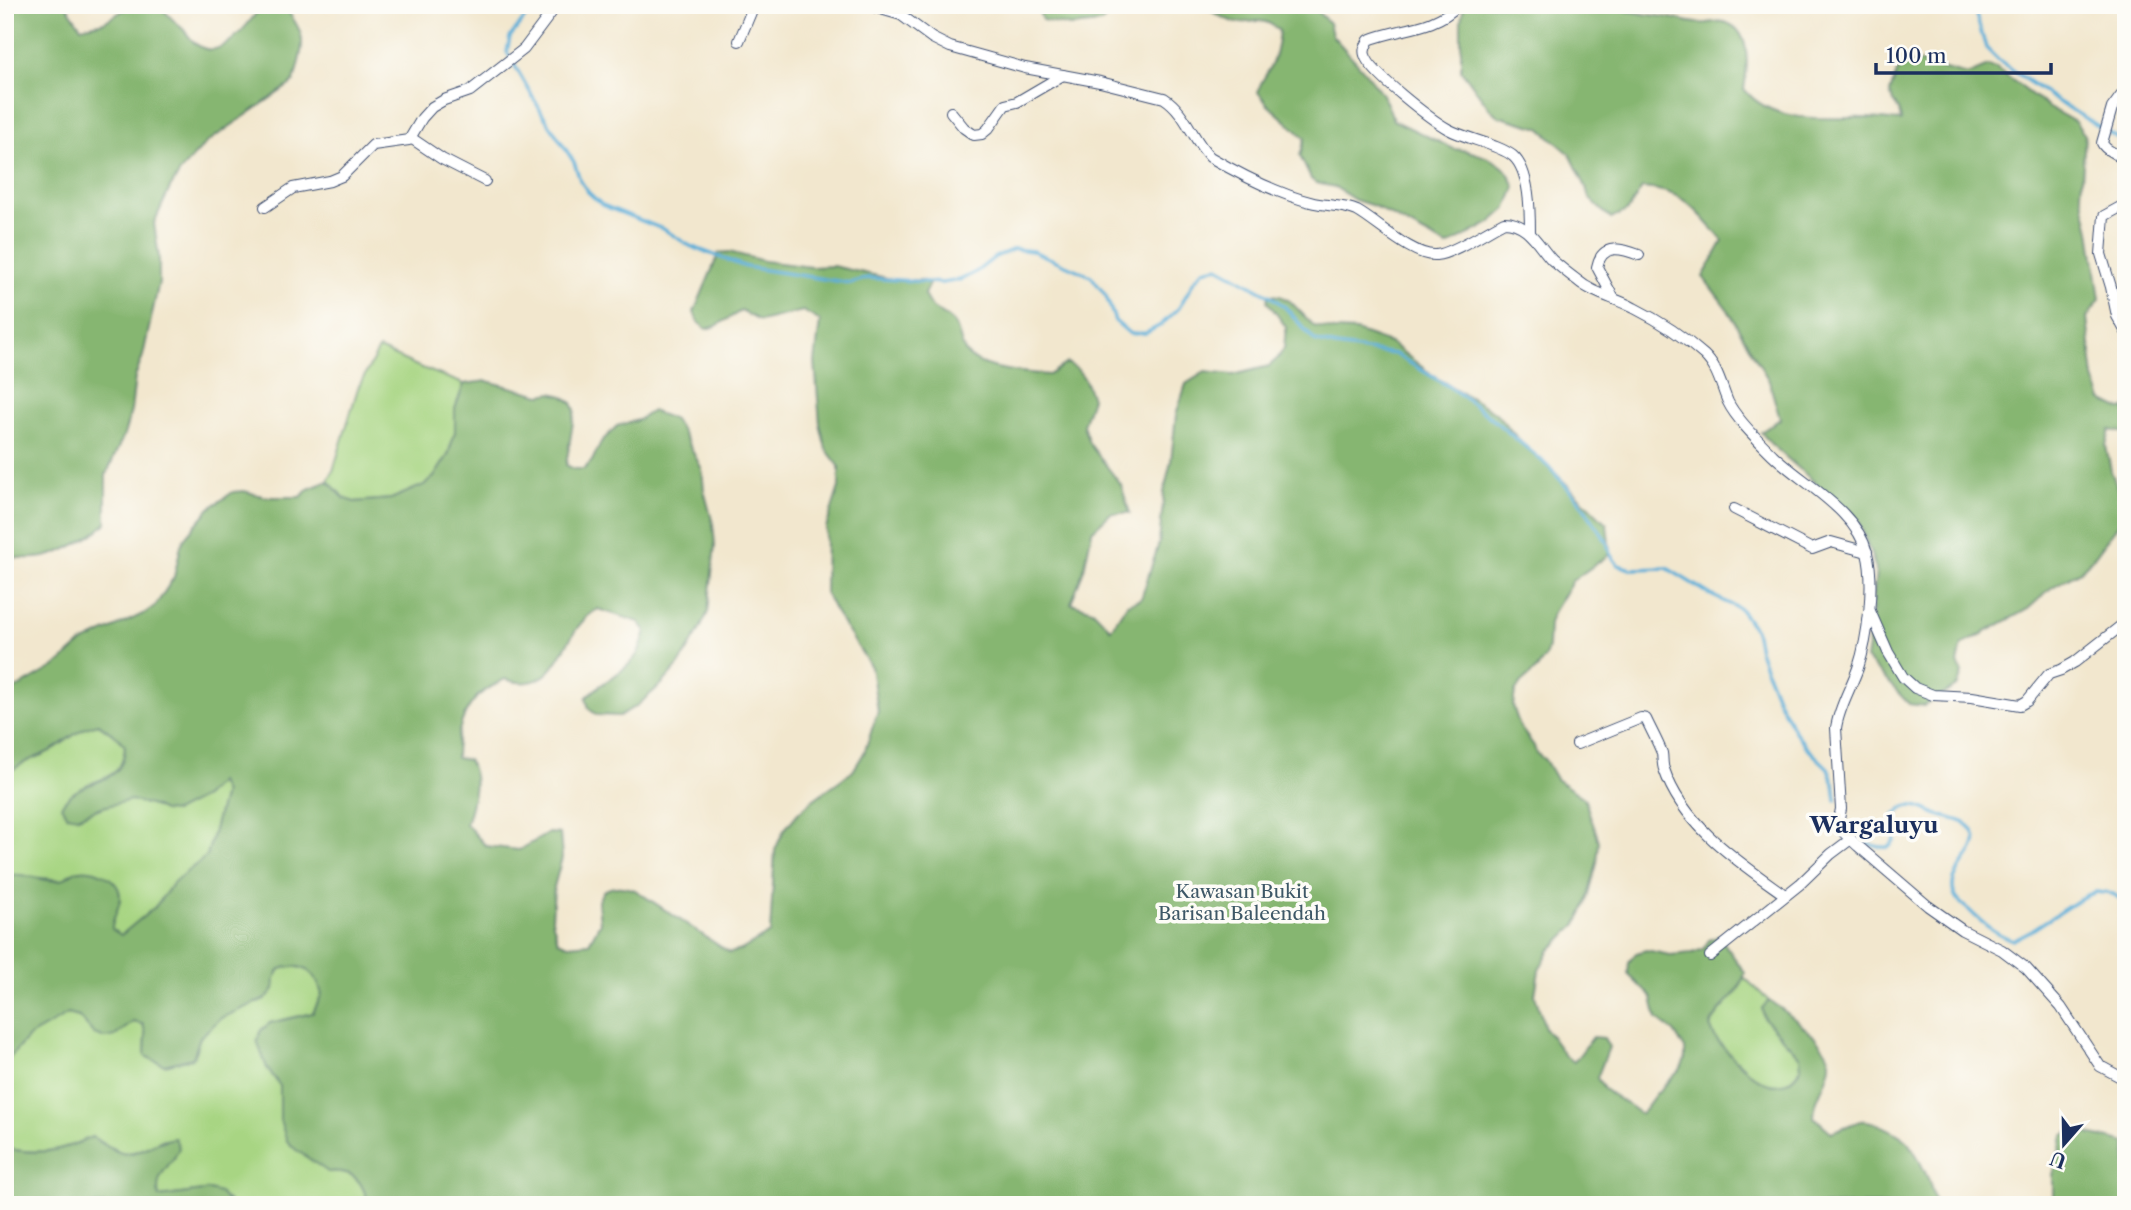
<svg xmlns="http://www.w3.org/2000/svg" width="2131" height="1210" font-family="'Libre Caslon Text',serif">
  <rect width="100%" height="100%" fill="#fdfcf7"/>
  <filter id="ink" filterUnits="userSpaceOnUse"><feTurbulence type="fractalNoise" baseFrequency=".0143" numOctaves="2"/><feDisplacementMap in="SourceGraphic" scale="14" xChannelSelector="R" yChannelSelector="G"/><feConvolveMatrix kernelMatrix="1 2 1 2 8 2 1 2 1" color-interpolation-filters="sRGB"/></filter>
  <filter id="wash" filterUnits="userSpaceOnUse"><feTurbulence type="fractalNoise" baseFrequency=".00686" numOctaves="4" result="noise"/><feDisplacementMap in="SourceGraphic" scale="28" xChannelSelector="R" yChannelSelector="G"/><feGaussianBlur stdDeviation="1.57" result="paint"/><feColorMatrix in="noise" values="0 0 0 0 0 0 0 0 0 0 0 0 0 0 0 0 0 1.4 0 .05"/><feComposite in="paint" operator="in"/></filter>
  <g filter="url(#wash)">
    <rect width="100%" height="100%" fill="#f2e7ce"/>
    <g fill="#a8d583" stroke="#628270" stroke-width="2">
      <polygon points="379,349 417,366 464,384 455,409 455,432 448,455 434,477 424,485 391,499 353,502 344,498 328,481 333,471 358,388"/>
      <path d="M98 724 118 738 125 746C124 773 109 777 86 785L78 817C91 812 118 799 132 800 142 800 154 806 163 811L204 797 219 782 224 793 207 856 175 881 155 907 121 936 112 930V919L121 899 71 873 63 880 11 875 5 876V775C22 762 31 760 50 751 67 742 79 727 98 724Z"/>
      <path d="M291 966C310 968 317 976 322 994L313 1013 270 1023 261 1030 258 1041 267 1068 281 1086 280 1120 328 1172C355 1169 363 1182 369 1205H230L228 1200 210 1190 158 1197C155 1178 163 1171 175 1157L164 1139C125 1157 130 1158 92 1137 61 1152 39 1155 5 1148V1063L28 1037 68 1014 79 1017 94 1034 115 1036 133 1022 143 1024 146 1035 145 1056 165 1065 193 1058 200 1037 221 1018 267 998 274 989 275 978 280 969Z"/>
      <path d="M1744 977 1769 1001 1762 1008 1764 1018 1800 1057 1801 1067C1779 1102 1754 1078 1733 1058 1723 1047 1714 1040 1710 1026 1718 1008 1739 997 1744 977Z"/>
    </g>
    <g fill="#86b671" stroke="#507268" stroke-width="2">
      <path d="M5 5H66L81 27 104 22 132 5H160C167 15 174 21 183 29 189 36 194 45 203 48 225 57 251 21 262 5H283C310 39 303 42 294 82L206 143 183 168 170 188 154 223 159 258V282L143 356 135 377 131 411 124 435 106 475V523C99 532 90 536 80 542 49 559 40 560 5 557Z"/>
      <polygon points="1037,5 1118,5 1101,23 1070,26 1042,20"/>
      <path d="M1201 5H1311L1329 23 1332 35C1353 60 1385 87 1393 120L1454 149C1469 150 1491 157 1503 167 1509 172 1512 180 1515 187L1507 208 1490 223 1447 246 1374 206 1355 200 1335 187 1316 183 1311 179 1300 156 1305 138 1268 105 1258 92C1260 82 1264 79 1268 71 1275 60 1278 43 1279 31 1260 12 1251 27 1231 21 1221 18 1210 10 1201 5Z"/>
      <path d="M1464 5H1620L1621 9C1634 13 1646 14 1659 16 1672 17 1684 22 1697 23 1706 25 1715 20 1724 22 1752 29 1748 67 1744 89 1770 121 1814 119 1851 118 1868 117 1885 120 1901 121L1899 110 1893 102 1890 92 1897 72 1908 64 1919 62 1967 75 1988 66 1996 68 2048 107 2075 122 2085 135 2081 194 2090 230 2100 299 2087 318 2094 378 2102 400 2122 410 2126 407V435L2121 432 2110 430 2106 446 2111 471 2123 502 2120 522 2095 556 2080 571 2051 588 2028 609 1962 645 1958 663 1962 673 1958 685 1924 706 1909 704 1866 659 1871 628 1876 569 1859 521 1771 444 1761 432 1780 419 1769 381 1728 310 1703 277 1723 241C1697 211 1685 190 1642 188L1628 210 1611 219 1589 198 1586 187 1570 154 1540 128 1498 116 1490 109 1461 70V21Z"/>
      <path d="M729 252 764 261 811 267 833 266 900 281 922 280 929 284 924 294C931 314 945 311 955 325 961 334 960 348 968 355 984 371 1027 372 1049 375L1067 363 1077 369 1084 378 1092 398 1083 425 1089 443 1121 485 1130 513H1111L1092 531 1084 569 1071 603 1093 610 1111 629 1127 604 1141 599 1159 543 1164 492 1171 461 1176 415 1186 384 1205 372 1233 375 1269 366 1278 358 1284 348 1286 327 1267 301 1269 295 1280 296 1290 301 1314 326 1333 330 1356 331 1392 344 1435 377 1495 412 1525 447 1547 465 1607 524 1610 554 1572 581 1552 614 1549 624 1548 647 1545 657 1537 669 1521 683 1515 692 1513 706 1520 727 1534 746 1536 753 1545 760 1556 779 1584 798 1599 841 1597 863 1586 905 1577 924 1549 951 1539 970 1535 995 1545 1028 1565 1056 1574 1062 1593 1037 1604 1038 1609 1047 1597 1078 1604 1089 1641 1114 1656 1094 1680 1070 1685 1060V1049L1674 1032 1657 1019 1652 998 1628 974 1629 962 1636 953 1646 950 1670 955 1693 953 1703 949 1709 940 1719 936 1745 973C1740 995 1719 1006 1710 1026 1714 1040 1723 1047 1733 1057 1754 1078 1779 1102 1801 1068L1800 1057 1764 1018 1762 1008 1769 1001C1785 1010 1832 1046 1830 1064 1829 1082 1814 1096 1814 1117L1831 1132C1838 1130 1856 1122 1861 1121 1873 1119 1903 1135 1910 1144 1919 1158 1935 1189 1934 1205H369C363 1182 355 1169 328 1172L295 1149 287 1141 280 1120V1086L267 1068 257 1041 261 1030 270 1023 313 1013 322 994C315 971 304 962 280 969L275 978 274 989 267 998 221 1018 200 1037 193 1058 164 1065 145 1056 146 1035 143 1024 133 1022 115 1036 105 1038 94 1034 79 1017 68 1014 28 1037 5 1063V876C26 871 41 883 60 880 67 879 71 872 79 870 95 867 121 879 120 898 120 908 112 917 112 929L121 935 155 907 175 881 207 856 224 793 219 782 204 797 175 812 163 811 153 806 131 800 99 808 78 817 67 815 61 806C80 774 124 791 125 746L118 738 99 724C79 727 67 742 50 751 31 760 22 762 5 775V695L57 665 82 643 145 613 156 605 174 577 181 545 186 536 210 508 233 492 244 491 266 497H301L308 489 328 481 344 498 354 502 391 499 424 485 434 477 448 455 455 432V409L464 384 487 381 541 395 552 393 563 396 572 403 575 410 566 465 574 469H584L592 461 601 442 617 426 638 420 652 411 673 419 680 428 702 469 704 490 713 524 715 545 708 612 698 633 679 665 663 683 638 705 619 716 597 715 589 709 586 698C601 681 626 673 638 653 642 647 643 638 646 631L639 622 598 609C559 629 563 699 505 679 496 684 484 690 477 697 461 714 456 736 456 758L468 760C481 781 472 802 466 824L486 846 519 850 549 833 560 834 562 858 554 887 552 920 558 941 568 945 589 943 600 923 598 901 603 891C615 885 623 886 635 890L730 953 741 950 770 933 775 850 784 830 798 813 814 799 853 771 864 753 878 711 871 667 834 610 825 592 826 528 839 487V466L826 449 820 424 815 362 820 321 803 311 760 321 741 311 716 326 706 329 698 322 694 312 719 253Z"/>
      <polygon points="2072,1130 2126,1143 2126,1205 2053,1205 2053,1175 2063,1136"/>
      <path d="M92 1137C101 1142 112 1151 122 1153 136 1157 157 1139 175 1138L179 1148C171 1169 154 1171 159 1197L210 1190 220 1193 230 1205H5V1148C38 1156 61 1151 92 1137Z"/>
    </g>
    <g fill="none" stroke-linecap="round" stroke-linejoin="round">
      <g stroke="#5dafd8" stroke-width="3.5">
        <polyline points="535,5 510,37 507,52 542,113 574,162 580,180 588,192 602,205 665,230 690,246 746,267 850,283 868,278 942,283 960,280 976,272 995,257 1014,249 1033,251 1091,276 1106,296 1115,321 1130,334 1146,333 1161,325 1179,308 1194,281 1204,270 1218,267 1269,295 1285,307 1315,341 1336,346 1395,354 1453,389 1490,417 1547,465 1579,500 1607,542 1610,554 1618,565 1631,569 1667,568 1711,595 1740,609 1755,630 1759,650 1766,670 1778,700 1794,730 1806,747 1828,768 1834,783 1836,800"/>
        <polyline points="1973,5 1986,48 2000,62 2057,101 2126,143"/>
        <path d="M1842 817C1852 834 1868 849 1889 847L1895 840V815C1900 810 1905 805 1913 806 1922 806 1931 813 1939 815 1952 820 1970 819 1975 835 1981 855 1940 875 1957 899 1960 903 1965 907 1969 910 1982 923 1995 934 2013 940L2032 930 2083 897 2096 892 2113 894 2126 902"/>
      </g>
    </g>
  </g>
  <g filter="url(#ink)">
    <g fill="none" stroke-linecap="round" stroke-linejoin="round">
      <defs>
        <g id="minor">
          <path d="M859 5 874 7 901 15 932 38 950 47 1025 68 1100 82 1164 98C1186 112 1192 139 1210 157 1241 175 1280 195 1314 203 1328 206 1344 205 1357 211 1377 222 1413 257 1436 255 1452 254 1488 230 1504 222 1528 222 1538 245 1552 260 1560 267 1569 274 1577 280 1593 294 1616 298 1634 308 1660 321 1683 336 1704 355 1718 368 1721 386 1728 402 1736 419 1759 441 1773 455 1802 483 1857 511 1867 553 1875 583 1868 638 1858 668 1851 688 1839 707 1836 728L1841 809 1838 824 1840 829 1858 846 1928 906 1962 930 2002 950 2026 968 2061 1007 2100 1066 2126 1080"/>
          <path d="M1458 5C1434 30 1398 28 1369 40 1366 46 1363 49 1365 55 1369 72 1432 120 1448 129 1466 139 1498 144 1513 156 1530 171 1530 212 1530 233"/>
          <polyline points="739,41 754,5"/>
          <path d="M2126 89 2112 108 2102 143C2107 154 2121 152 2126 165"/>
          <polyline points="951,112 964,128 974,135 982,134 988,129 1005,105 1017,102 1063,75"/>
          <polyline points="411,138 442,159 485,181"/>
          <polyline points="2126,204 2104,216 2101,254 2111,287 2117,316 2126,332"/>
          <polyline points="265,207 293,188 330,181 342,176 373,145 409,140 422,118 432,107 444,100 470,91 524,49 557,5"/>
          <path d="M1614 299 1597 267C1602 242 1623 249 1639 255"/>
          <polyline points="1734,509 1812,549 1831,542 1867,552"/>
          <polyline points="1870,611 1888,652 1903,677 1915,688 1933,695 1972,697 2020,705 2027,701 2049,674 2061,670 2075,662 2126,622"/>
          <path d="M1577 744 1641 718 1646 719C1651 730 1658 742 1662 753 1663 758 1662 764 1664 769 1683 826 1739 862 1785 895"/>
          <polyline points="1710,956 1800,884 1831,854 1851,839"/>
        </g>
      </defs>
      <use href="#minor" stroke="#3b4b6f" stroke-width="12"/>
      <use href="#minor" stroke="#fff" stroke-width="10"/>
    </g>
  </g>
  <g text-anchor="middle" dominant-baseline="central" stroke-width="7" stroke-linejoin="round" paint-order="stroke">
    <g font-size="19" fill="#3e5867" stroke="#fdfcf7">
      <text x="1242" y="891">Kawasan Bukit<tspan x="1242" dy="22">Barisan Baleendah</tspan></text>
    </g>
    <g font-size="23" font-weight="bold" fill="#1b2f5e" stroke="#fdfcf7">
      <text x="1874" y="825">Wargaluyu</text>
    </g>
  </g>
  <rect width="2131" height="1210" fill="none" stroke="#fdfcf7" stroke-width="28"/>
  <g transform="translate(2064 1144) rotate(200)" stroke="#fdfcf7" stroke-width="5" paint-order="stroke">
  <path d="M0-5L12 26L0 18L-12 26Z" fill="#1b2f5e"/>
  <text y="-10" font-size="19" font-weight="bold" text-anchor="middle" fill="#1b2f5e">U</text>
  </g>
  <path d="M1876 63v10h175v-10" fill="none" stroke="#1b2f5e" stroke-width="3.5"/>
  <text x="1886" y="63" font-size="21" fill="#1b2f5e" stroke="#fdfcf7" stroke-width="5" paint-order="stroke">100 m</text>
</svg>
